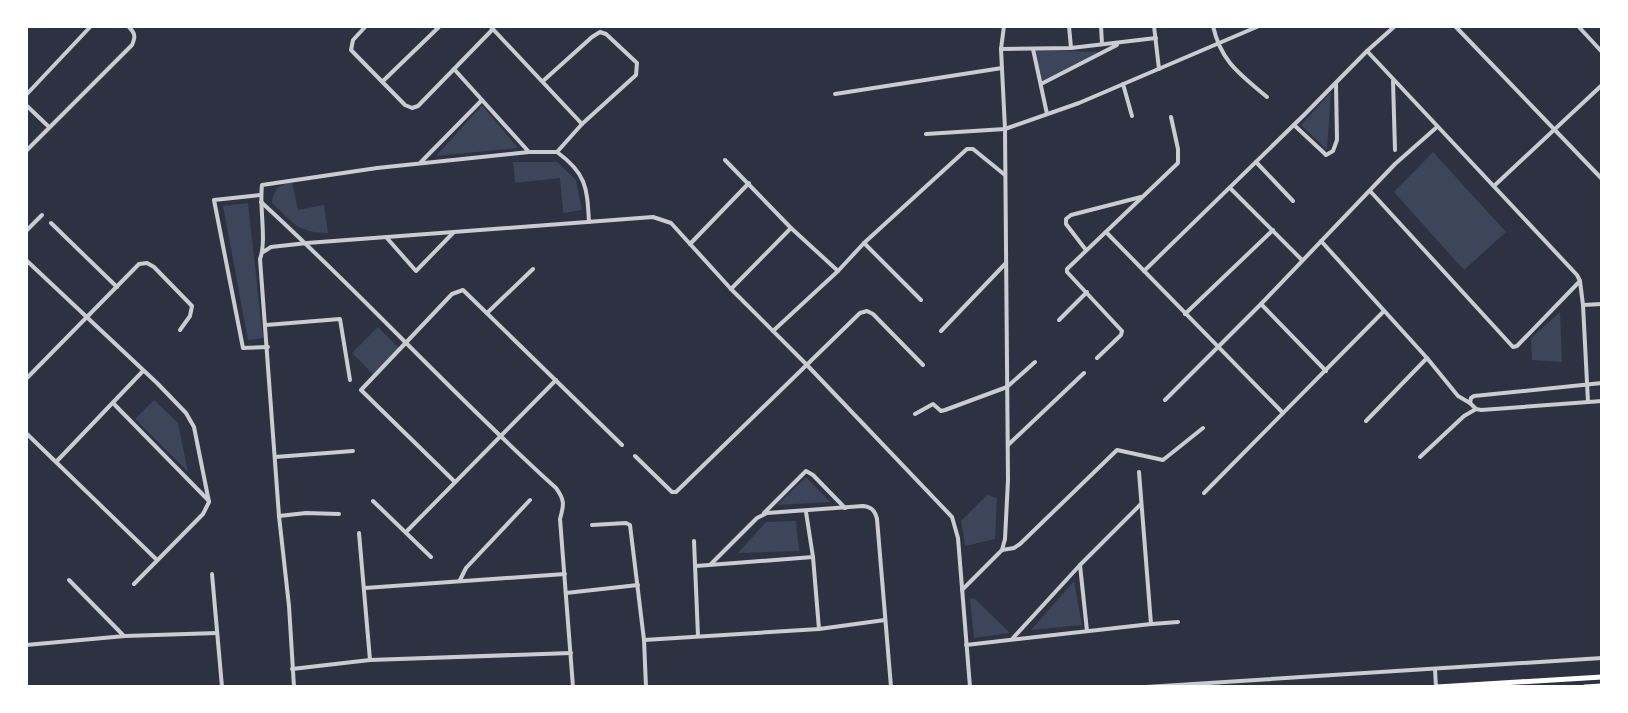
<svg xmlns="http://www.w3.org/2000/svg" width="1628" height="713" font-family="Signika,sans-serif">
  <rect width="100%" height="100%" fill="#2d3142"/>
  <g fill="#3c4559">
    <polygon points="1035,50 1099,52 1042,81"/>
    <polygon points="1331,92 1327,150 1301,125"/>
    <polygon points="482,105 518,148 436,156"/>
    <polygon points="1433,152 1506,232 1464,270 1394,192"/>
    <polygon points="513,162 557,162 576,180 582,210 563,213 560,178 515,183"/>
    <path d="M292 182 298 210 324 205 328 233C297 233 293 222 272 203 274 189 278 185 292 182Z"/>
    <polygon points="248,203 263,338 248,340 223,206"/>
    <polygon points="1560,312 1562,362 1532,360 1531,338"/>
    <polygon points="378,327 399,348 374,375 352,353"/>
    <polygon points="154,400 178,423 188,472 135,419"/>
    <polygon points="806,477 830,502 777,505"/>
    <polygon points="987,495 997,498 995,539 965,546 961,521"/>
    <polygon points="796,521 799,551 738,553 766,522"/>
    <polygon points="1074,581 1082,625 1031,630"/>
    <polygon points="974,598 1010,633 974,638 970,599"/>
  </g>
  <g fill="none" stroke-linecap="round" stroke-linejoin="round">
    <g stroke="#caccd0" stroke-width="4">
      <polyline points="366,26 353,40 351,50 405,105 412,108 418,106 493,29"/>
      <polyline points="490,26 582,124"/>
      <polyline points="1069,26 1071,48"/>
      <polyline points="1101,26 1102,44"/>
      <polyline points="1154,26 1159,69"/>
      <path d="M1213 26C1221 62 1240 74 1267 97"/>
      <polyline points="1455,26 1602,179"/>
      <polyline points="1578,26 1602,52"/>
      <polyline points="1001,49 1071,48 1156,38"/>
      <polyline points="1033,49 1047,114"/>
      <polyline points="1367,51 1577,275 1580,281 1583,305 1588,402"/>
      <path d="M454 69 529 152H557C587 174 587 188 589 222"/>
      <polyline points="383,81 440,26"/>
      <polyline points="543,81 592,37 600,32 606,34 637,63 636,75 582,124 557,152"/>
      <polyline points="1393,81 1395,150"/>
      <polyline points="1041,84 1117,45"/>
      <polyline points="1123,84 1132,116"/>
      <polyline points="835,94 1002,68"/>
      <polyline points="26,95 91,26"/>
      <polyline points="26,105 49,127"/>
      <polyline points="1294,125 1323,152 1326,155 1333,151 1337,140 1336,84"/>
      <polyline points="926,134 1005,129 1079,103 1259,26"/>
      <path d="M26 151 132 45C136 36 135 33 128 26"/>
      <polyline points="725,160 791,228 838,271"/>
      <polyline points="421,162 482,100"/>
      <polyline points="1256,162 1293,201"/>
      <polyline points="1494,186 1602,85"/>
      <polyline points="1230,188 1302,260"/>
      <polyline points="1371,192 1513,347 1517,346 1580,281"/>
      <polyline points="260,195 214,200 243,348 268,347"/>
      <path d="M261 202C362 294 454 396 556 488 565 500 564 505 560 519L573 687"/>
      <polyline points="51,223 117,287"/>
      <polyline points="26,231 42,215"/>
      <polyline points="1106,232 1283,413"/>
      <polyline points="386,237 416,271 453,233"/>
      <polyline points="1321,241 1427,358 1458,396 1470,403 1476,409 1481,410 1602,401"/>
      <polyline points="864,243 921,300"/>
      <polyline points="690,244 749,183"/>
      <polyline points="1086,250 1066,224 1066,219 1071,215 1141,197"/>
      <polyline points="263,252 271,247 307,243 653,217 671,223 731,289 806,364 952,517 958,538 970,687"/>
      <polyline points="26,260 157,383 186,413 194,427 209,502 203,514 134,584"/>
      <polyline points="1144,271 1305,114 1367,51 1395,26"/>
      <polyline points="731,289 791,228"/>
      <polyline points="1261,304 1326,371"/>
      <polyline points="1583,305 1602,304"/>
      <polyline points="487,313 533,269"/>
      <polyline points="1185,314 1273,230"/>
      <polyline points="1059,320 1087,292"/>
      <polyline points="266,325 340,319 350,380"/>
      <polyline points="773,331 838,271 864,243 967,149 973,149 1005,175"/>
      <polyline points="941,331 1006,263"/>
      <polyline points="1097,358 1121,335 1122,331 1067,272 1067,269 1178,163 1178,149 1171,117"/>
      <polyline points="26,379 139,264 147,263 154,267 192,306 190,316 180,330"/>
      <polyline points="1165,400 1261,304 1395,164 1437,127"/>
      <polyline points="113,403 209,501"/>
      <polyline points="1470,403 1471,398 1474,396 1602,383"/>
      <polyline points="915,414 933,404 941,411 945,410 1007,387 1035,362"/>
      <polyline points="1366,421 1427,358"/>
      <polyline points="26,433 157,560"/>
      <polyline points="1008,445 1084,373"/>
      <polyline points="635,456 672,492 676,492 860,313 867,311 873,314 923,365"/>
      <polyline points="275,457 353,451"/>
      <polyline points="1420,457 1464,416 1476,409"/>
      <polyline points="57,461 143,371"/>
      <polyline points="455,482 361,390 452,294 463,290 622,445"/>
      <polyline points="1204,493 1384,311"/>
      <polyline points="373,501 431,557"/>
      <polyline points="806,512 813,557 819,629"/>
      <polyline points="764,513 806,471 813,475 845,508"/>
      <polyline points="279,516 306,513 339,514"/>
      <polyline points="592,525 626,523 630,525 644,640 646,687"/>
      <polyline points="406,532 556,380"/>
      <polyline points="359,533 370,660"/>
      <polyline points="694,541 698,636"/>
      <polyline points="1002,550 1005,539 1008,480 1005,129 1001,49 1004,26"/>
      <path d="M711 564 757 518 767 513 863 506C872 507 875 511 877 519L891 687"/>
      <polyline points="1080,565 1087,631"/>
      <polyline points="696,566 813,557"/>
      <polyline points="212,574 222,687"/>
      <polyline points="69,580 123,635"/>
      <polyline points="460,580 466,568 530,500"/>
      <polyline points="365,588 565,574"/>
      <polyline points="962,590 1002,550 1014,548 1020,544 1117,450 1163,460 1203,428"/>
      <polyline points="566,593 638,585"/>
      <polyline points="1152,624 1178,622"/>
      <polyline points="1013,638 1080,565 1141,504"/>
      <polyline points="644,640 819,629 885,620"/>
      <polyline points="26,645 125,636 217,633"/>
      <polyline points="966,645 1151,624 1139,472"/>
      <polyline points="292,669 370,660 571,653"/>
      <polyline points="1435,669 1436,687"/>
      <path d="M294 687 289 606 279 516 260 259C267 241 259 207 262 185L377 168 529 152"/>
      <polyline points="1146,687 1602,658"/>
    </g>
    <g stroke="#fff" stroke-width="5">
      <polyline points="1437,687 1602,677"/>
      <polyline points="1585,687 1602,686"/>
    </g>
  </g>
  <rect width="1628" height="713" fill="none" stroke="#ffffff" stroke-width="56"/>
</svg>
